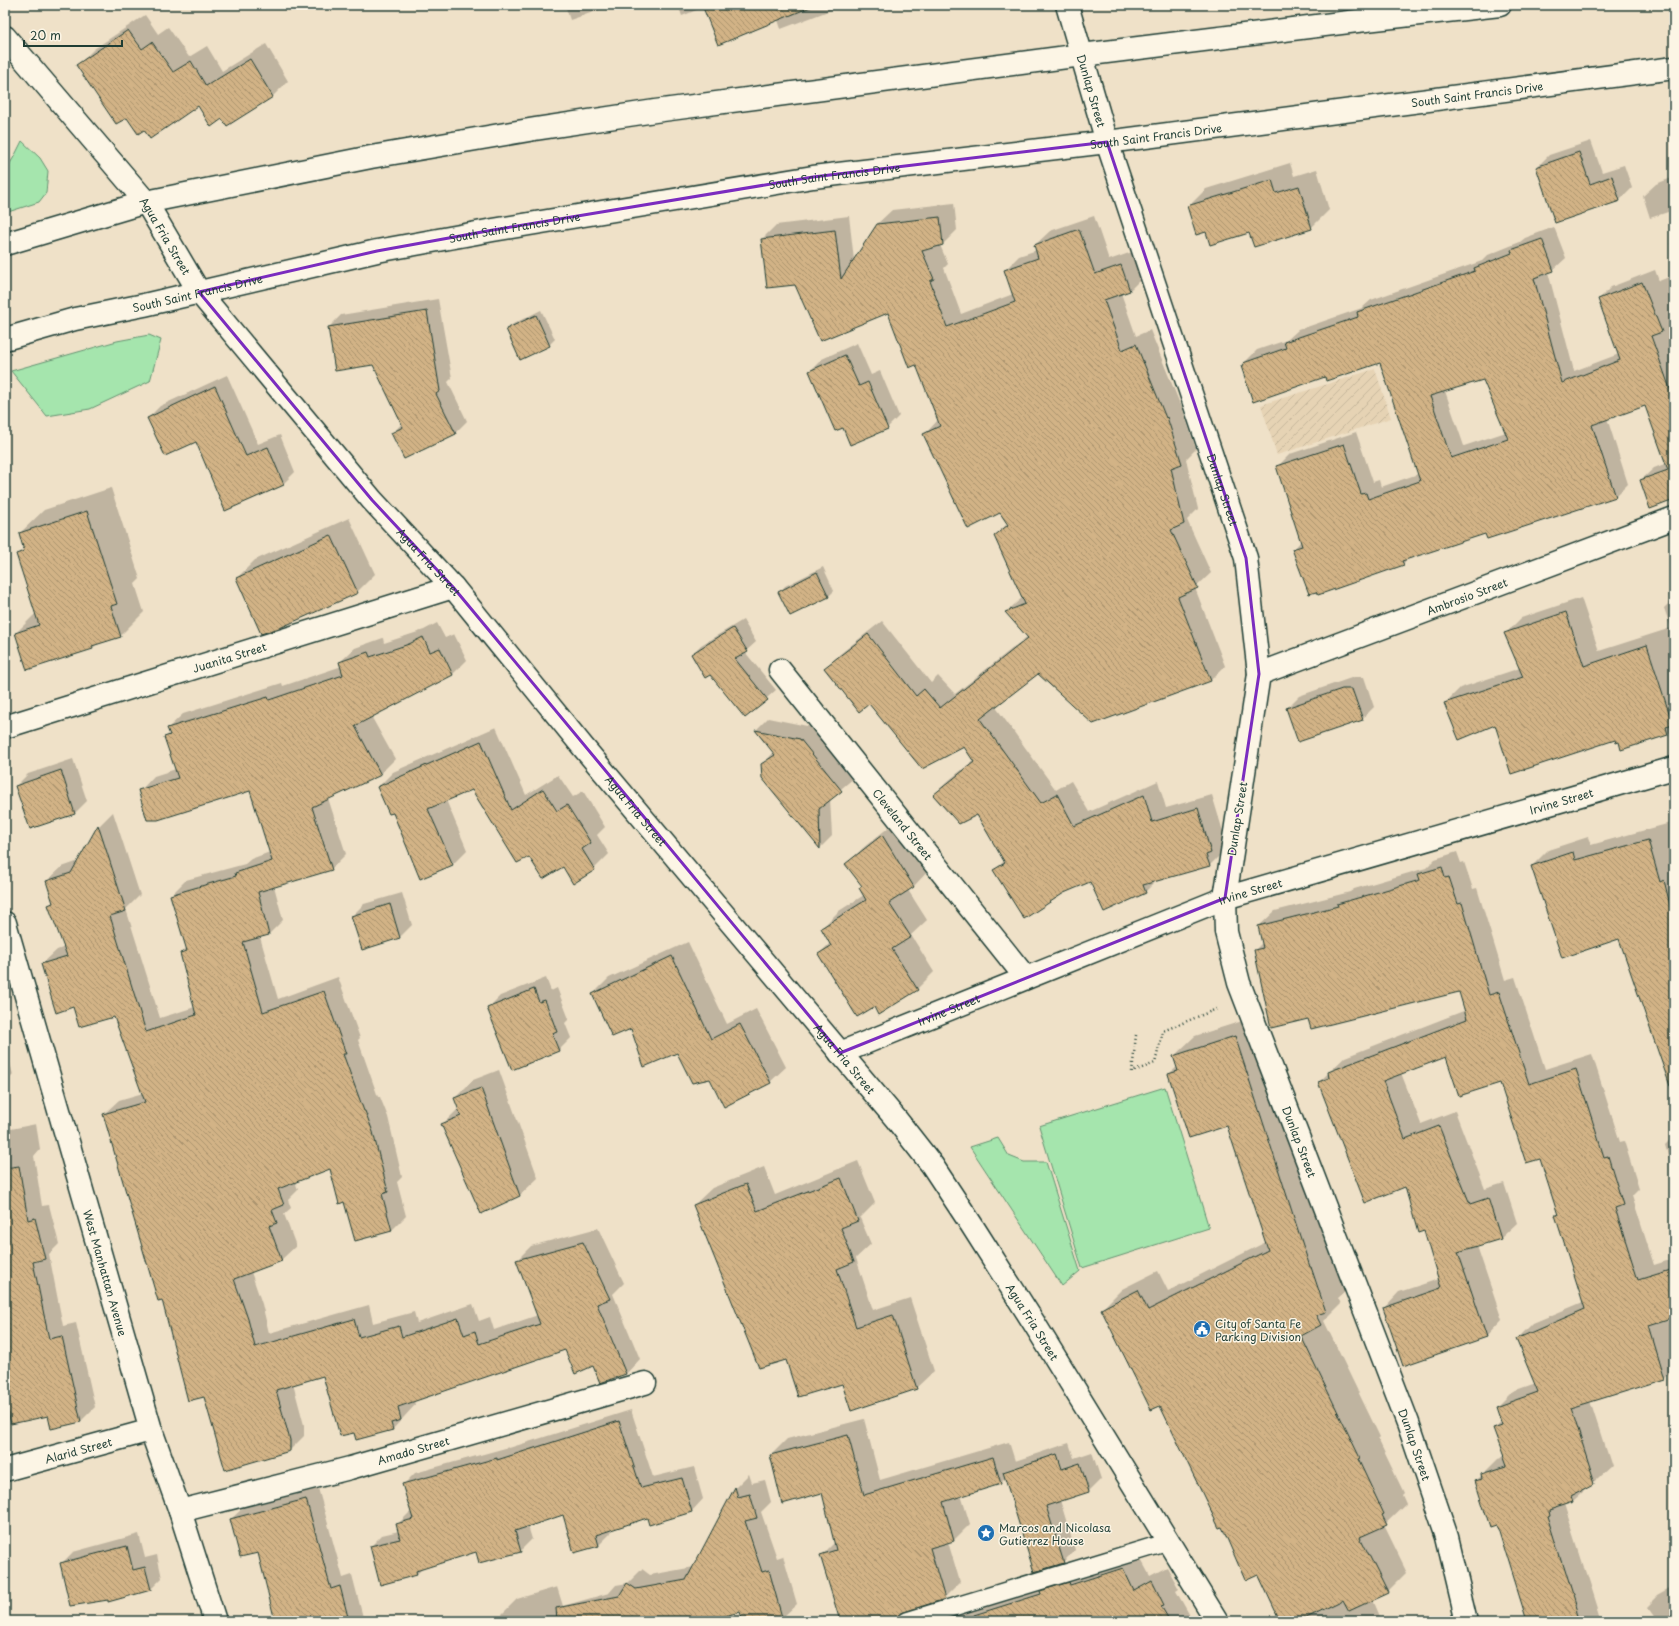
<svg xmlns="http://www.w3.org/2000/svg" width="1679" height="1626" font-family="'Playpen Sans',sans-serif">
  <defs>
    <pattern id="industrial-furrows" width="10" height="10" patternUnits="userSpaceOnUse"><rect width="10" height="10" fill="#e6d3b4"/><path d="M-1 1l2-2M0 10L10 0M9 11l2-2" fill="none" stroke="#c5b69b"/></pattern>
    <pattern id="building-back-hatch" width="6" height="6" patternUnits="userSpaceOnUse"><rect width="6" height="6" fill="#d2b386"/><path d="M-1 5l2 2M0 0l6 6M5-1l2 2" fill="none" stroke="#aa936e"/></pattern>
  </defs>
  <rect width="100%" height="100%" fill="#efe1c8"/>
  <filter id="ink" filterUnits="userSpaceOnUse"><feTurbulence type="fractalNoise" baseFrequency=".025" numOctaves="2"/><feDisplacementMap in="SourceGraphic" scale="8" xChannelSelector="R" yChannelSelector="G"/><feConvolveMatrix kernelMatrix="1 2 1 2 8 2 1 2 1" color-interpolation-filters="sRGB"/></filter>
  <g filter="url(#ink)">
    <polygon fill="url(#industrial-furrows)" points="1375,369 1391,418 1277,455 1261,405"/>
    <g fill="#a5e5ad" stroke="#629170">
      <polygon points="22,141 40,158 48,171 46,193 39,202 5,213 5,172 15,155"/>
      <polygon points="149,335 161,340 150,381 90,409 47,416 11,371 117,341"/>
      <polygon points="1165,1087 1209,1228 1082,1268 1039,1126"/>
      <polygon points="998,1138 1009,1156 1024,1162 1046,1162 1080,1271 1062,1286 970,1147"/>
    </g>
    <g fill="#0003" fill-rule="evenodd">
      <polygon points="565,5 614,5 570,20"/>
      <polygon points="678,5 844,5 781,29 778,20 704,7 682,16"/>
      <polygon points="145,15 158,34 168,27 189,57 207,46 222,71 266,44 288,81 273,96 222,118 199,105 145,128 127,116 78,65 94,49"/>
      <polygon points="1591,141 1602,172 1624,165 1632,188 1620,200 1537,167 1549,155"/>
      <polygon points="1290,163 1294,176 1317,169 1329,210 1311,228 1250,231 1206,231 1188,207 1206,189"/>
      <polygon points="1674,177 1674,210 1650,218 1643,196 1656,184"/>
      <polygon points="954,203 957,230 943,244 940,245 948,264 944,268 961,314 1013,294 1005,270 1019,256 1037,250 1035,245 1050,231 1094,216 1109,260 1135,251 1144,276 1130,290 1121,293 1136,336 1150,330 1180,404 1181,404 1196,449 1186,459 1198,509 1187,520 1211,573 1195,588 1225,666 1211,680 1093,723 1039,672 995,706 1056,790 1071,781 1089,812 1158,781 1166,808 1212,795 1225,838 1221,843 1224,851 1209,866 1157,880 1145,892 1091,880 995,870 1005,860 977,813 934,795 948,781 974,760 965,746 869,703 826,668 840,654 882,621 931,683 938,676 955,694 1028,636 1006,612 1023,597 995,536 1008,523 1001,512 924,435 938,420 917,364 888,311 796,283 762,239 776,225 849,216 854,260 877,224 892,210"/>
      <path d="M1554 227 1566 258 1553 270 1548 272 1574 371 1619 354 1599 299 1611 287 1655 270 1659 281 1674 275V499L1641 480 1654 468 1667 463 1646 405 1607 418 1628 484 1616 496 1486 532 1410 557 1403 564 1294 549 1301 541 1277 467 1290 454 1356 432 1373 482 1379 480 1381 487 1418 474 1380 361 1325 376 1242 367 1244 363 1257 350 1287 340 1298 330 1362 308 1371 300 1482 261 1488 255 1520 242 1525 238ZM1484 379 1506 432 1464 446 1445 391Z"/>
      <polygon points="438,299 452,378 448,382 467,421 455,433 393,433 402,423 374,364 329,327 341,315"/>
      <polygon points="541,310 555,339 549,345 507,330 513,324"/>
      <polygon points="857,343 871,375 880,371 899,416 887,428 843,426 810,371 822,359"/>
      <polygon points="227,375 258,444 280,435 295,472 283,484 148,418 160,406"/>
      <polygon points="111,488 140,579 135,584 144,612 120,636 98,643 93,648 16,633 36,613 18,554 24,548 20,533 44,510"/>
      <polygon points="349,518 375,574 357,592 237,578 255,560"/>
      <polygon points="823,567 834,591 829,596 791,615 780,592 785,586"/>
      <polygon points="1581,598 1599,651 1671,628 1664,608 1674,598 1674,730 1668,734 1622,748 1620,741 1615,739 1496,724 1445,703 1460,688 1520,668 1506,633 1521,618"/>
      <polygon points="743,620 756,642 745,652 776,690 745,717 710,673 692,654 701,645"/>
      <polygon points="437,623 445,638 454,634 467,660 453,674 371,716 395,759 380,774 328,798 346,854 331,869 274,886 283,920 269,934 260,937 278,999 338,977 360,1038 358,1040 378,1097 380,1097 388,1117 402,1177 397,1182 406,1216 392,1230 356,1240 345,1201 331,1168 295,1181 298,1190 288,1200 291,1208 284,1214 296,1246 281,1260 251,1272 262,1304 269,1333 369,1305 373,1323 414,1312 417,1323 473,1304 479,1321 490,1317 494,1330 538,1315 517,1260 531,1246 598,1228 624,1283 613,1294 640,1359 626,1374 600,1382 593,1365 566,1349 414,1400 415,1405 393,1429 355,1431 324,1375 293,1384 304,1425 304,1436 290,1450 205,1396 163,1298 104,1114 119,1100 143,1093 115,1016 74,1006 42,964 57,950 65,947 49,905 54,901 47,881 62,867 79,861 99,826 113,812 140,895 126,909 160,1018 195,1007 181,954 187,947 171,895 186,880 245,864 251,859 270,852 251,789 140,791 154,776 176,769 166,737 170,733 168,728 183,714 282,683 283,686 342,666 340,662 355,648 383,638 384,643 424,630"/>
      <polygon points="1354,677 1364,677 1374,707 1362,719 1287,708 1299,696"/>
      <polygon points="768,718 812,727 854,778 830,798 832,836 820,848 763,778 762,765 774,752 756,730"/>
      <polygon points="496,727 526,795 558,775 573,797 583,791 605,827 597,835 609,854 594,869 574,882 563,865 529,856 472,789 446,800 467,850 452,865 393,811 378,787 393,772"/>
      <polygon points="73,759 87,801 75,813 16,786 28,774"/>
      <polygon points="899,819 930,869 914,886 908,890 927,920 911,935 934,972 917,989 874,1006 819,954 830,943 822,928 839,911 864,895 860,888 863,885 847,864 863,848"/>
      <polygon points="1674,822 1674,1066 1620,938 1532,866 1548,850 1588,837 1591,845"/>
      <polygon points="1457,852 1461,863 1464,862 1473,889 1477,888 1505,980 1515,977 1545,1069 1592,1054 1620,1142 1624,1141 1639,1189 1632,1196 1654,1265 1673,1259 1674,1264 1674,1316 1667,1318 1674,1342 1674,1369 1665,1378 1590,1401 1611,1466 1573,1501 1564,1504 1601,1621 1528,1621 1500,1531 1476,1481 1498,1459 1504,1457 1494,1428 1502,1421 1497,1407 1513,1391 1536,1383 1517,1339 1533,1323 1583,1302 1557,1216 1558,1214 1541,1158 1500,1082 1447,1056 1401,1073 1421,1124 1455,1111 1485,1189 1504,1183 1517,1223 1501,1238 1477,1246 1502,1320 1487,1336 1384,1308 1399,1292 1439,1279 1425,1230 1406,1186 1319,1082 1345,1057 1466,1010 1460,991 1309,1018 1255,950 1263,942 1259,926 1275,911 1350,892 1354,889 1426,868 1435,859"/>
      <polygon points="402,893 412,925 400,937 352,916 364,904"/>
      <polygon points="688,942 727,1024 756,1009 786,1067 770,1082 710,1078 678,1052 631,1027 593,994 609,978"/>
      <polygon points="546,978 551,991 557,988 569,1019 565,1023 571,1038 559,1050 488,1008 500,996"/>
      <polygon points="1255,1017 1346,1291 1338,1298 1341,1304 1324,1321 1380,1437 1378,1439 1404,1493 1402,1495 1406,1504 1384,1525 1407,1572 1387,1592 1371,1600 1380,1621 1281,1621 1258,1573 1223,1525 1160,1404 1102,1309 1122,1289 1158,1271 1168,1291 1266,1242 1228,1124 1169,1074 1178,1066 1174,1056 1195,1036"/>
      <polygon points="5,1043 13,1075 5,1083"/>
      <polygon points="499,1070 538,1178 519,1196 442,1125 459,1108 455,1098 473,1080"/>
      <polygon points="5,1097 11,1129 36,1124 40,1149 34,1156 42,1206 49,1205 59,1244 49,1254 63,1326 76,1323 95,1407 81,1421 52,1427 49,1415 5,1394"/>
      <polygon points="1674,1136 1674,1175 1665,1145"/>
      <polygon points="858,1161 875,1203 860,1218 871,1244 856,1258 873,1310 910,1298 934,1371 916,1388 843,1382 786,1358 694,1205 712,1188 764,1167 775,1195"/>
      <polygon points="631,1410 653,1477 694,1467 703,1499 692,1511 648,1517 610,1529 611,1533 599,1545 574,1552 564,1514 528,1526 532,1539 520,1551 476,1551 424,1567 417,1574 381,1584 371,1546 382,1535 399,1531 397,1525 409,1513 412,1512 403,1485 415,1473 509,1447 509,1448"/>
      <polygon points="864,1419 880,1480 1009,1442 1015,1461 1069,1443 1074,1458 1092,1452 1101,1479 1089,1491 1060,1500 1075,1550 1063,1562 1006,1478 1000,1483 961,1495 970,1524 954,1540 948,1542 960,1582 944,1598 822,1555 835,1542 823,1492 771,1455 787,1439"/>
      <polygon points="749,1474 752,1483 765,1480 771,1502 761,1512 777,1558 783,1556 797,1604 782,1618 770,1621 744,1621 741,1611 702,1621 505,1621 502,1614 517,1599 557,1587 563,1606 609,1593 616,1585 628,1583 642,1569 650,1575 694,1567 735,1488"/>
      <polygon points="318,1488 343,1578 352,1575 364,1621 276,1621 259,1551 231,1519 243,1508"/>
      <polygon points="139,1534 145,1558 157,1555 162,1578 150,1590 109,1599 61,1564 73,1552"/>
      <polygon points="1138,1554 1150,1576 1167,1567 1179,1589 1176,1591 1193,1621 923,1621"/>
      <polygon points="1674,1586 1674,1621 1656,1621 1646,1607 1658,1595"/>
    </g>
    <g fill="url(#building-back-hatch)" stroke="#1f3d34" fill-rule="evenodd">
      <polygon points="702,5 813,5 813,6 718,45"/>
      <polygon points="128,30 142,49 152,42 173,72 191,61 206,86 250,59 273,97 227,126 222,119 211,127 198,106 150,139 144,130 138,134 127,118 116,124 76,65"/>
      <polygon points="1579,152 1590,184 1612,176 1620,201 1555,223 1536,167"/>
      <polygon points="1272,180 1276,193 1299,186 1312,229 1254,247 1249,233 1210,245 1206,232 1196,235 1187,206"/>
      <polygon points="940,217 943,245 922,251 934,279 930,281 947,327 1015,302 1004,270 1038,258 1034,245 1079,229 1095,274 1121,265 1130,291 1104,300 1122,350 1136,344 1166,418 1167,417 1182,464 1171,468 1184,524 1171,530 1198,588 1178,597 1211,681 1093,724 1038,674 980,719 1041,803 1057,794 1074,826 1144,795 1152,822 1198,808 1211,853 1206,855 1210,866 1143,885 1146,893 1104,912 1090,882 1064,893 1024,919 993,870 1005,863 977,815 959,824 933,795 974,762 964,747 922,769 869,704 859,712 824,668 868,634 916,696 924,689 940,708 1028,638 1005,612 1025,604 994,536 1008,525 1000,513 968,529 923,434 940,426 916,365 909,368 888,313 820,341 795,285 767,288 761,239 835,230 841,279 877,224"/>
      <path d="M1542 239 1554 271 1534 278 1562 383 1620 360 1598 299 1642 282 1662 332 1651 336 1674 400V500L1650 509 1640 480 1668 470 1645 406 1592 425 1616 497 1487 539 1485 534 1402 561 1404 565 1318 595 1316 592 1309 594 1292 549 1302 546 1276 466 1344 444 1361 494 1366 493 1368 499 1420 481 1380 363 1326 381 1325 377 1253 402 1241 366 1244 365 1243 363 1286 348 1284 342 1358 317 1357 312 1475 271 1474 268 1512 253 1511 250ZM1483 380 1508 439 1451 458 1430 396Z"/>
      <polygon points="427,311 440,391 436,394 456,434 404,459 391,433 403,427 373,365 335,371 328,327"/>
      <polygon points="536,315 550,346 520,360 506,329"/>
      <polygon points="845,355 859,386 868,382 888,429 850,445 843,428 835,431 809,371"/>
      <polygon points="215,386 246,456 268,447 284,485 225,511 196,442 165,456 147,418"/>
      <polygon points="87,511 117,604 111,606 121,637 92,646 93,649 27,670 15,633 39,625 16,554 24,551 19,533"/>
      <polygon points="331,535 358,593 282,627 261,634 236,578"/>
      <polygon points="817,572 829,597 790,616 778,592"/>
      <polygon points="1566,612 1584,666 1647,645 1673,725 1666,727 1668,735 1621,750 1619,742 1616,743 1615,740 1511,774 1495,725 1459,740 1444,703 1523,677 1504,633"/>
      <polygon points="733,628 748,652 735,659 768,700 745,718 710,675 705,678 691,654"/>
      <polygon points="423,637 430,652 440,648 453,675 355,726 381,775 312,807 332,870 258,892 269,935 243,942 263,1012 324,991 346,1054 343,1054 364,1111 365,1111 373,1132 388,1192 382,1194 392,1231 355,1241 344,1202 339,1204 330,1169 278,1189 284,1205 272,1210 277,1223 269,1226 282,1261 234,1279 248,1319 255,1347 354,1319 359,1337 399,1326 402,1337 458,1318 464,1335 475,1331 479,1344 540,1324 516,1260 583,1242 610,1299 597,1304 626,1374 600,1383 593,1366 575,1374 565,1350 398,1407 401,1420 391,1423 393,1430 356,1440 354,1433 340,1436 323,1376 276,1390 290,1440 290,1451 225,1470 204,1397 188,1401 162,1300 158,1301 103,1114 145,1102 114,1017 79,1027 73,1007 56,1013 41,964 67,956 48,905 53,903 46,881 71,873 98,825 126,911 110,916 146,1032 196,1015 180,953 187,951 170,895 236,876 235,873 272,861 250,791 158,820 147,820 138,790 178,778 164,737 170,735 167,728 268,697 269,700 343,675 339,662 368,652 370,657 409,644"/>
      <polygon points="1342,689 1352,689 1363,720 1298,742 1286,708"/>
      <polygon points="755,730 800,739 842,791 819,809 820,849 762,778 761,764 775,755"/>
      <polygon points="481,741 511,810 543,789 557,811 567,805 591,843 582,849 595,870 573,884 563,867 543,879 529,857 517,863 472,790 428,809 453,865 420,879 393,813 389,814 377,787"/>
      <polygon points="61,770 75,814 30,829 15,786"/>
      <polygon points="882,835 914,887 889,903 911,937 892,949 918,990 878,1015 874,1007 857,1017 818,954 831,946 821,928 866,900 859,888 862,886 845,864"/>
      <polygon points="1648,840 1660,882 1664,880 1674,922 1674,1086 1670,1086 1619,939 1562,958 1531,866 1573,852 1575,860"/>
      <polygon points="1442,867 1445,878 1449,877 1458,904 1462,903 1489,995 1499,992 1529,1084 1576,1069 1604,1157 1608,1156 1623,1205 1615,1208 1638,1280 1674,1269 1674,1317 1649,1325 1665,1379 1571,1408 1595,1483 1571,1496 1573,1502 1548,1510 1549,1515 1547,1516 1580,1621 1527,1621 1499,1531 1496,1526 1490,1528 1475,1481 1482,1479 1481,1474 1507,1466 1493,1428 1502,1425 1496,1407 1538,1392 1516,1339 1585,1309 1555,1215 1558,1215 1540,1159 1526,1163 1500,1083 1459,1096 1446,1057 1383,1081 1405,1139 1439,1126 1470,1204 1488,1198 1501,1239 1458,1252 1487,1337 1403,1366 1383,1308 1441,1288 1424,1231 1418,1233 1405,1187 1365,1203 1318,1082 1329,1078 1328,1072 1467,1019 1459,992 1311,1029 1308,1019 1271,1028 1254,950 1263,948 1258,926 1338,906 1337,904 1420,880 1418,874"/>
      <polygon points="390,904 400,938 362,950 351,916"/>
      <polygon points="672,956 711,1039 740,1024 771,1083 724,1107 710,1079 692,1083 677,1053 644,1067 631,1029 612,1037 592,994"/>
      <polygon points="534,989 539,1002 545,1000 557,1032 552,1034 559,1051 512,1070 487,1008"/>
      <polygon points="1235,1036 1310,1267 1311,1267 1326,1312 1316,1315 1321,1325 1301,1336 1360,1458 1358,1459 1384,1514 1382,1515 1387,1525 1360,1537 1388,1593 1349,1611 1343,1600 1300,1621 1280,1621 1258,1574 1245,1580 1222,1527 1219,1528 1160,1406 1151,1410 1101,1309 1138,1290 1148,1310 1268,1250 1227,1126 1189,1138 1168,1074 1178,1071 1173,1056"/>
      <polygon points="481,1088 520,1196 481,1214 441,1124 461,1116 454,1098"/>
      <polygon points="19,1166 28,1220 35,1218 45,1259 33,1262 49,1339 62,1336 81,1422 51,1429 48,1416 11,1424 5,1399 5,1168"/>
      <polygon points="841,1178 858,1221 841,1228 854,1262 837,1269 856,1327 893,1315 917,1389 851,1411 842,1384 798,1397 786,1360 759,1368 693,1205 746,1184 757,1211"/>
      <polygon points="619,1421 641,1488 682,1478 692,1512 649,1525 647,1518 596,1535 599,1546 574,1553 563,1515 515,1531 521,1552 479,1563 476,1552 416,1571 417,1575 380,1585 370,1546 400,1539 396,1524 413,1519 402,1484 497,1458 497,1460"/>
      <polygon points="848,1435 864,1495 993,1457 1001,1484 943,1502 954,1541 930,1548 945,1599 904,1612 899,1614 897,1621 840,1621 820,1555 836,1550 822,1493 782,1504 770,1455"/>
      <polygon points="1057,1454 1062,1469 1080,1463 1089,1492 1046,1506 1064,1563 1034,1572 1003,1472"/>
      <polygon points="735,1487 738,1497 750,1494 757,1518 745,1521 762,1572 769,1570 783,1621 743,1621 740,1612 706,1621 557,1621 556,1608 619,1596 627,1583 636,1589 686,1580"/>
      <polygon points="306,1499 331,1589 340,1586 349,1621 275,1621 258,1553 240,1557 230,1519"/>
      <polygon points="127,1546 133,1570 145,1567 151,1590 108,1602 108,1600 70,1606 60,1563"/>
      <polygon points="1123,1568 1134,1591 1152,1581 1164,1605 1161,1606 1170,1621 975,1621 974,1615 1041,1594 1040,1591 1069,1582 1070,1585"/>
    </g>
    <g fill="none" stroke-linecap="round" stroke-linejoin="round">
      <defs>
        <polyline id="lane" points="907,1621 1168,1542"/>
        <g id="street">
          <path id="s1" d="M1067 5 1107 142 1246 558 1259 674 1225 898 1226 932 1239 983 1408 1423 1447 1537 1467 1621"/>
          <path id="s2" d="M780 670 1026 978"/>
          <path id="s3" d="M1259 674 1674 518"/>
          <path id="s4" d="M5 727 453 587"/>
          <path id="s5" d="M5 923 151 1430 180 1511 215 1621"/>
          <path id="s6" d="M840 1053 1225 898 1674 768"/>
          <path id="s7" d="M5 1470 151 1430"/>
          <path id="s8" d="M180 1511 350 1468 645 1383"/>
        </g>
        <g id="secondary">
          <path id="s9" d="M5 37 146 202 199 292 372 500 453 587 583 747 896 1119 932 1165 971 1224 1034 1323 1217 1621"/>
        </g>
        <g id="highway">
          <polyline points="5,244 146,202 371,157 535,129 655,111 1082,55 1357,21 1500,5"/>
          <path id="s10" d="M5 339 75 319 144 305 377 251 493 230 813 177 1107 142 1674 68"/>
        </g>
      </defs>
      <use href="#lane" stroke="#1f3d34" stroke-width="20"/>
      <use href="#street" stroke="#1f3d34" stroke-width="25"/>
      <use href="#secondary" stroke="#1f3d34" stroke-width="25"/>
      <use href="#highway" stroke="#1f3d34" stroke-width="25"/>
      <polyline stroke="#1f3d34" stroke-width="2.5" stroke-dasharray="1 3" stroke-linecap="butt" points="1136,1035 1132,1072 1155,1063 1163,1031 1219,1008"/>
      <use href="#lane" stroke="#fcf5e5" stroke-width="17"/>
      <use href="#street" stroke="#fcf5e5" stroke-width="22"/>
      <use href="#secondary" stroke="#fcf5e5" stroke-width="22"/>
      <use href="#highway" stroke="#fcf5e5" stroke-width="22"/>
    </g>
  </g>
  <path fill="none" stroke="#7b2cbf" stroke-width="3" stroke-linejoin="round" d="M1107 142 1246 558 1259 674 1225 898 840 1053 453 587 372 500 199 292 377 251 493 230 813 177Z"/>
  <defs>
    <symbol id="civic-disc" viewBox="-11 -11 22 22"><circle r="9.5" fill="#1f6fb2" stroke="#fcf5e5"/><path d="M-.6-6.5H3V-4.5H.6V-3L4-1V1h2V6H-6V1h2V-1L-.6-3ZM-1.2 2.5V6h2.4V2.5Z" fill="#fff"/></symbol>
    <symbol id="sight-disc" viewBox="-11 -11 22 22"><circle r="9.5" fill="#1f6fb2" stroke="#fcf5e5"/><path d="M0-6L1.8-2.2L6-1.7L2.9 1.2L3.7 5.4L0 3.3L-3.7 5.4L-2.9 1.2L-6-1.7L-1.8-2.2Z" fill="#fff"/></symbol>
  </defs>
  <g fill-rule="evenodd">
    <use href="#civic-disc" x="1192" y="1319" width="20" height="20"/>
    <use href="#sight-disc" x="976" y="1523" width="20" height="20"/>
  </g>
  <g text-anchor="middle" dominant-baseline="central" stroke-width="3" stroke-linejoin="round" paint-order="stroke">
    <g font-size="11" fill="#1f3d34" stroke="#fcf5e5">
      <text stroke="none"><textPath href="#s1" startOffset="89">Dunlap Street</textPath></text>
      <text stroke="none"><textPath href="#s10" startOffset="1494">South Saint Francis Drive</textPath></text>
      <text stroke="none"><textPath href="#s10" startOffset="1170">South Saint Francis Drive</textPath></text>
      <text stroke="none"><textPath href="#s10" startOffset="846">South Saint Francis Drive</textPath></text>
      <text stroke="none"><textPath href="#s10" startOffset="522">South Saint Francis Drive</textPath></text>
      <text stroke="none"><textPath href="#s9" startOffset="256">Agua Fria Street</textPath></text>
      <text stroke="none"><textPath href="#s10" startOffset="198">South Saint Francis Drive</textPath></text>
      <text stroke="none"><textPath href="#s1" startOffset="509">Dunlap Street</textPath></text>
      <text stroke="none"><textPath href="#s9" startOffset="676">Agua Fria Street</textPath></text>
      <text stroke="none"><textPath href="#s3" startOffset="222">Ambrosio Street</textPath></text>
      <text stroke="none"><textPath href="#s4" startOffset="235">Juanita Street</textPath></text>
      <text stroke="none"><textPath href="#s6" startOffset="765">Irvine Street</textPath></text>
      <text stroke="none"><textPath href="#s9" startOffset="1000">Agua Fria Street</textPath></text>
      <text transform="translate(1237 819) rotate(-81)">Dunlap Street</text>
      <text stroke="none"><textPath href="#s2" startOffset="197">Cleveland Street</textPath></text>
      <text stroke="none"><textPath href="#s6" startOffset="441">Irvine Street</textPath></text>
      <text stroke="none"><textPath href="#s6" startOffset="117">Irvine Street</textPath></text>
      <text stroke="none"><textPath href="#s9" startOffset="1324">Agua Fria Street</textPath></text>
      <text stroke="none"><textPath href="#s1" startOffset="1181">Dunlap Street</textPath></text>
      <text stroke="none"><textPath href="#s5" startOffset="364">West Manhattan Avenue</textPath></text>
      <text stroke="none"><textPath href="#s9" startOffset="1648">Agua Fria Street</textPath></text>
      <text stroke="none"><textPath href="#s1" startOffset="1505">Dunlap Street</textPath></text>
      <text stroke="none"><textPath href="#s7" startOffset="76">Alarid Street</textPath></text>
      <text stroke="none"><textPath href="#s8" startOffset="241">Amado Street</textPath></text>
    </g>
    <g font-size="11" fill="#1f3d34" stroke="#fcf5e5" text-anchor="start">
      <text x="1215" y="1323">City of Santa Fe<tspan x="1215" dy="13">Parking Division</tspan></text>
      <text x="999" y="1527">Marcos and Nicolasa<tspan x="999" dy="13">Gutierrez House</tspan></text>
    </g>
  </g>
  <rect width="1679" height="1626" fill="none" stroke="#fcf5e5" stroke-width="20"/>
  <rect x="10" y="10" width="1659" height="1606" fill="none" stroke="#1f3d34" stroke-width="1.5" filter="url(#ink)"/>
  <path d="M24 40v6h98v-6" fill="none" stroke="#1f3d34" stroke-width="2"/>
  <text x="30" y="40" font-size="12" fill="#1f3d34" stroke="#fcf5e5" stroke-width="3" paint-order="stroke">20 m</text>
</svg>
